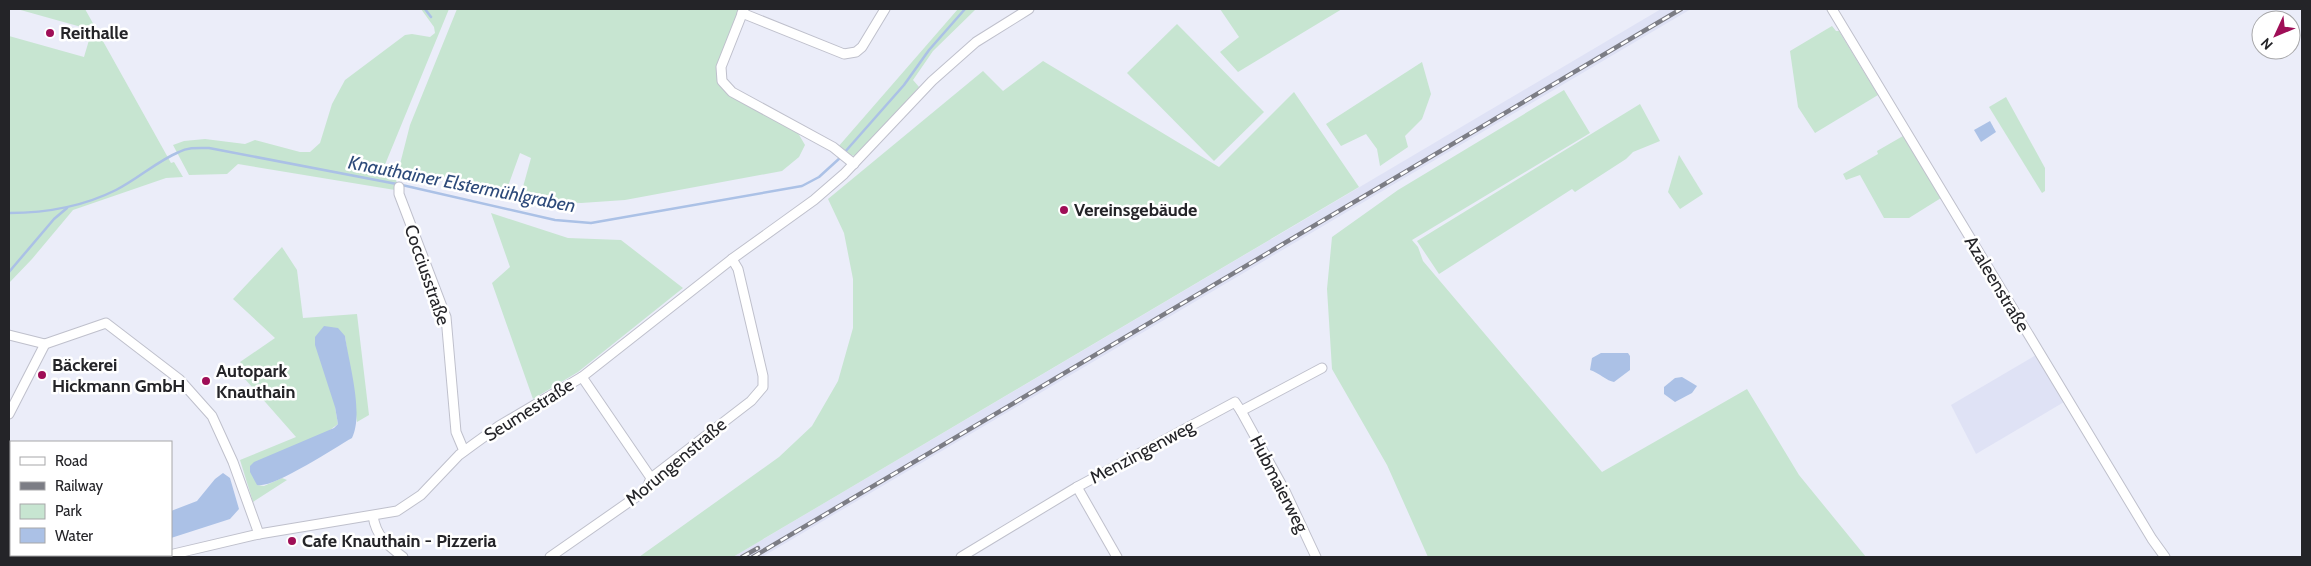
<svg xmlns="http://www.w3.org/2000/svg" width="2311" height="566" font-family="Cabin,sans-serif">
  <rect width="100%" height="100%" fill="#ebedf9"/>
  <g fill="#dfe2f5">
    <polygon points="1661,9 1691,9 762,557 733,557"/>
    <polygon points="2036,355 2064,402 1976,454 1951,405"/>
  </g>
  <g fill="#c7e5d1">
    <polygon points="17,9 85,9 171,163 174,162 183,177 166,178 73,210 32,259 9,283 9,36 84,57 92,30"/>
    <polygon points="421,9 449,9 384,167 396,177 397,187 395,190 238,164 227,174 189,175 173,145 184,141 205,139 245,144 255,140 300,152 310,152 320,143 332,104 345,80 405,35 412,34 430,37 435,33 434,27"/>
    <polygon points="457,9 740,9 718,66 730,94 798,133 805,145 799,157 782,171 625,200 581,203 560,202 521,194 531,158 520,153 507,189 399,168 410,125"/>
    <polygon points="958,9 976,9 933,51 913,80 919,87 857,156 847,155 838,147"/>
    <polygon points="1220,9 1342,9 1238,72 1220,52 1239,37"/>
    <polygon points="1177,24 1264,112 1214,161 1127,73"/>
    <polygon points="1832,26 1836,31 1839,31 1878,95 1815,133 1798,107 1790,51"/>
    <polygon points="1043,61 1219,167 1294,92 1359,187 733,557 639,557 779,457 812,426 838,381 853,328 853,279 844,233 828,199 983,71 1003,91"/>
    <polygon points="1422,62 1431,94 1422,119 1405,136 1408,147 1380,166 1377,149 1366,134 1341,146 1326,124"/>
    <polygon points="1564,90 1590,133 1412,240 1418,247 1423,261 1602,472 1747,389 1799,475 1866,557 1428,557 1387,465 1332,369 1327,289 1332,237 1398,190"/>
    <polygon points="2006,97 2045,168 2045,191 2042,193 1989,107"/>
    <polygon points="1640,104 1660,141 1633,152 1626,159 1575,192 1572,189 1439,274 1417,241"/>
    <polygon points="1903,136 1941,198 1909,218 1884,218 1860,175 1846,180 1843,174 1878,154 1877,151"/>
    <polygon points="1679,155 1703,194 1680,209 1668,192"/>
    <polygon points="491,213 568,238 621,240 683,288 578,372 533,399 492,283 510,267"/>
    <polygon points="282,247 297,270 303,318 357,314 369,415 357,422 345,336 335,407 338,424 257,485 264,486 282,478 287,480 253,502 240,460 296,437 244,378 249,373 240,362 275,338 233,299"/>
  </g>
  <g fill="#abc1e6">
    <polygon points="1990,121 1996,132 1981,142 1974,130"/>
    <path d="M324 326 338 328 345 336C349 364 364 413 352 438 334 448 273 489 257 485L250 472V466L254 462 334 428 338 424 335 407 315 345V337Z"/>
    <path d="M1601 353H1628L1630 356V370L1614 382C1607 381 1599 373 1590 370L1592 358Z"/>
    <polygon points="1682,377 1697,386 1692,393 1675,402 1664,394 1664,387 1675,378"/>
    <polygon points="223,473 230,478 239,509 230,519 171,538 171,511 197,501 215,479"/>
  </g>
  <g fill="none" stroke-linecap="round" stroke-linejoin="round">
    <g stroke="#abc1e6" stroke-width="2.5">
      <polyline points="425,9 431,17"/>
      <polyline points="844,153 904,85 929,50 965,9"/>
      <path d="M9 213C47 213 82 207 116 190 138 179 157 161 179 152 188 147 199 148 209 148L402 185 555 220 591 223 802 186 819 177 841 157"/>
      <polyline points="9,272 54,219 67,208"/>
    </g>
    <defs>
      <g id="minor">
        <polyline points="744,9 721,67 722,81 732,92 833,147 854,164"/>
        <polyline points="1832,9 2152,539 2165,557"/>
        <polyline points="742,13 844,54 856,52 862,47 885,9"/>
        <polyline points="399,187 399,194 446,317 456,432 464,451"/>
        <polyline points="9,335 45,344 106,323 179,379 212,416 233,462 259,534"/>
        <polyline points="582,377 651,478"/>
        <polyline points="1241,411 1285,491 1316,557"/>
        <polyline points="9,414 45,344"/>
        <polyline points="1077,487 1117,557"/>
        <path d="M373 516C376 536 387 545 403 557"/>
        <polyline points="161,557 259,534 397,511 421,495 459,455 474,444 499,426 582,377 732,259 814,200 844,174 932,81 976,42 1029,9"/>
        <polyline points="550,557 646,490 651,478 751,401 763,387 763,376 738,269 732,259"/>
        <polyline points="961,557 1077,487 1235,402 1241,411 1322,368"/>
      </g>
    </defs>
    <use href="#minor" stroke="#bfc0cc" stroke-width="11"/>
    <use href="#minor" stroke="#fff" stroke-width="9"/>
    <defs>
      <g id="rail">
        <polyline points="742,557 758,548"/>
        <polyline points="753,557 1681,9"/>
      </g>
    </defs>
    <use href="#rail" stroke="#7c7d85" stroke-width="4.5"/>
    <use href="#rail" stroke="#fff" stroke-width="2.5" stroke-dasharray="8" stroke-linecap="butt"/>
  </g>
  <g fill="#9f0e57" stroke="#fff" stroke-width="2">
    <circle cx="50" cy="33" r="5"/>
    <circle cx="1064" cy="210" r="5"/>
    <circle cx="42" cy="375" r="5"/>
    <circle cx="206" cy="381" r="5"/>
    <circle cx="292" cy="541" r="5"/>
  </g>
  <g text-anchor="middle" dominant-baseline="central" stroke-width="5" stroke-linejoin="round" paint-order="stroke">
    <g font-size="18" font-weight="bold" fill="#242428" stroke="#fff" text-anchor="start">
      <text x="60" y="33">Reithalle</text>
      <text x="1074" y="210">Vereinsgebäude</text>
      <text x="52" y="365">Bäckerei<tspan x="52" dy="21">Hickmann GmbH</tspan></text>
      <text x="216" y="371">Autopark<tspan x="216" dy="21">Knauthain</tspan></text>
      <text x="302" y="541">Cafe Knauthain - Pizzeria</text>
    </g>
    <g font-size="18" fill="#242428" stroke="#fff">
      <text transform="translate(427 275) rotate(71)">Cocciusstraße</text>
      <text transform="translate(1997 284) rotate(59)">Azaleenstraße</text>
      <text transform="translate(529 410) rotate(-32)">Seumestraße</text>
      <text transform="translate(1142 452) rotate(-28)">Menzingenweg</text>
      <text transform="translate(676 462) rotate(-40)">Morungenstraße</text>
      <text transform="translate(1279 484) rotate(63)">Hubmaierweg</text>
    </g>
    <g font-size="19" font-style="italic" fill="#2d4a7a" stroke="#fff">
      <text transform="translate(462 184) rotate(11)">Knauthainer Elstermühlgraben</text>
    </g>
  </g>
  <rect width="2311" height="566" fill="none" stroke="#242428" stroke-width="20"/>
  <rect x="10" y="441" width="162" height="115" fill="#ffffff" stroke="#a7a7a9"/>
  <rect x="20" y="457" width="25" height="8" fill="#ffffff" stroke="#a7a7a9"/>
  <text x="55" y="466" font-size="15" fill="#242428">Road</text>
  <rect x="20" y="482" width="25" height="8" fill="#7c7d85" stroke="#a7a7a9"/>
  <text x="55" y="491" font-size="15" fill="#242428">Railway</text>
  <rect x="20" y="504" width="25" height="15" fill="#c7e5d1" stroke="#a7a7a9"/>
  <text x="55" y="516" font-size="15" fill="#242428">Park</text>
  <rect x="20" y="528" width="25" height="15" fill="#abc1e6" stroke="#a7a7a9"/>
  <text x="55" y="541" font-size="15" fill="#242428">Water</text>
  <g transform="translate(2276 35) rotate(226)"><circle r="24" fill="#ffffff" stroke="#a7a7a9"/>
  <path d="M0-4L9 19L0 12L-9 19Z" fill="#9f0e57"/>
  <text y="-8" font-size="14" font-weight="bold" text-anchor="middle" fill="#242428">N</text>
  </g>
</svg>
